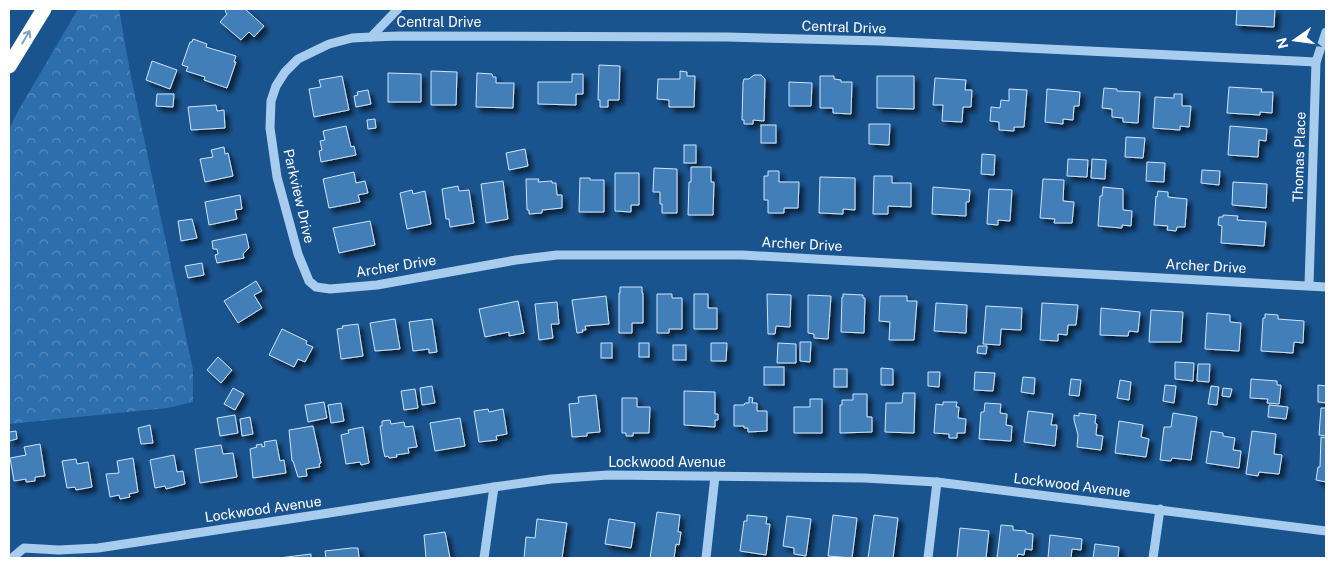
<svg xmlns="http://www.w3.org/2000/svg" width="1335" height="567" font-family="'Public Sans',sans-serif">
  <defs>
    <pattern id="forest-crowns" width="20" height="18" patternUnits="userSpaceOnUse" patternTransform="scale(1.25)"><rect width="20" height="18" fill="#2d6ead"/><path d="M2 6a3 3 0 1 1 6 0M12 15a3 3 0 1 1 6 0" fill="none" stroke="#578bbd"/></pattern>
    <filter id="shadow"><feDropShadow dx="4.5" dy="4.5" stdDeviation="2.5" flood-color="#0009"/></filter>
  </defs>
  <rect width="100%" height="100%" fill="#1a548f"/>
  <polygon fill="url(#forest-crowns)" points="78,9 119,9 130,72 193,370 193,402 167,408 9,424 9,129 18,111"/>
  <g fill="#437eb7" stroke="#cde4fa" filter="url(#shadow)">
    <polygon points="227,9 245,9 264,26 254,37 249,32 241,40 220,22 227,14 225,11"/>
    <polygon points="1237,9 1275,9 1274,27 1236,25"/>
    <polygon points="193,39 207,44 206,47 236,56 234,62 236,62 227,88 204,80 205,77 186,71 188,67 182,65 190,42 192,42"/>
    <polygon points="152,61 177,70 170,89 146,80"/>
    <polygon points="599,65 620,66 619,100 608,100 608,107 600,107 600,100 598,100"/>
    <polygon points="431,71 457,72 456,105 431,105"/>
    <polygon points="680,71 687,72 687,76 695,76 694,107 669,107 669,100 657,99 658,79 680,79"/>
    <polygon points="388,73 421,74 421,102 388,102"/>
    <polygon points="477,73 492,74 493,77 496,77 496,83 514,83 513,108 476,107"/>
    <polygon points="572,74 583,74 583,94 576,94 576,105 538,104 538,82 572,82"/>
    <polygon points="754,75 761,75 765,79 764,121 753,120 753,124 744,124 744,120 742,120 743,83 744,79 749,79"/>
    <polygon points="342,76 349,110 314,117 309,89 321,87 319,80"/>
    <polygon points="820,76 834,76 834,79 841,80 841,82 852,82 851,114 833,113 833,108 820,108"/>
    <polygon points="877,76 914,76 914,109 877,108"/>
    <polygon points="935,78 966,80 965,90 972,90 971,107 963,107 962,122 942,121 943,105 933,105"/>
    <polygon points="789,82 812,83 811,106 789,106"/>
    <polygon points="1229,87 1262,89 1261,92 1273,92 1272,113 1260,112 1260,115 1227,113"/>
    <polygon points="1104,88 1117,89 1117,91 1140,92 1138,123 1123,122 1123,118 1112,117 1112,109 1102,108"/>
    <polygon points="1009,89 1027,90 1024,127 1014,127 1014,131 999,130 999,122 990,121 991,107 1000,108 1001,100 1009,101"/>
    <polygon points="1047,89 1080,92 1079,106 1074,106 1073,120 1063,119 1063,124 1045,122"/>
    <polygon points="368,90 371,104 356,107 354,96 358,95 357,92"/>
    <polygon points="157,94 174,94 173,107 156,106"/>
    <polygon points="1174,94 1182,94 1182,106 1191,106 1189,127 1180,126 1180,130 1153,128 1155,97 1174,98"/>
    <polygon points="216,105 217,111 224,110 225,128 191,130 188,107"/>
    <polygon points="375,119 376,128 368,129 367,120"/>
    <polygon points="869,124 890,124 889,145 869,144"/>
    <rect x="761" y="125" width="15" height="18"/>
    <polygon points="346,126 351,147 354,146 356,155 321,162 319,151 322,150 320,141 325,140 323,131"/>
    <polygon points="1230,126 1267,129 1266,141 1259,140 1258,157 1228,155"/>
    <polygon points="1126,137 1145,138 1143,158 1125,157"/>
    <rect x="684" y="145" width="12" height="18"/>
    <polygon points="224,147 225,154 228,153 233,176 205,182 200,159 213,157 211,150"/>
    <polygon points="525,149 528,166 509,170 506,153"/>
    <polygon points="982,154 995,155 994,175 981,174"/>
    <polygon points="1068,159 1088,160 1087,177 1067,176"/>
    <polygon points="1092,159 1106,160 1105,179 1091,178"/>
    <polygon points="1147,162 1165,163 1164,182 1146,181"/>
    <polygon points="691,167 711,167 711,182 714,182 713,215 688,215 689,182 691,182"/>
    <polygon points="654,168 677,169 677,213 662,213 662,204 660,204 660,192 653,192"/>
    <polygon points="1202,170 1220,171 1219,185 1201,183"/>
    <polygon points="768,171 779,171 779,182 799,182 798,208 784,208 784,213 768,213 768,200 764,200 764,176 768,176"/>
    <polygon points="354,172 356,183 365,181 368,193 358,195 360,202 329,208 323,179"/>
    <polygon points="615,173 639,173 639,205 631,205 631,212 615,211"/>
    <polygon points="874,176 892,176 892,183 911,183 911,207 888,206 888,214 873,214"/>
    <polygon points="820,177 855,178 855,210 843,209 843,214 819,213"/>
    <polygon points="580,178 590,178 590,180 604,180 604,212 579,212"/>
    <polygon points="526,179 539,179 538,182 552,181 552,183 556,183 557,195 562,195 562,208 542,210 542,213 529,214 529,210 527,210"/>
    <polygon points="1043,179 1064,180 1063,201 1074,202 1072,223 1054,223 1055,219 1040,218"/>
    <polygon points="503,181 508,219 486,223 481,184"/>
    <polygon points="1233,182 1267,184 1266,208 1232,205"/>
    <polygon points="458,186 459,191 469,190 474,223 450,227 449,219 446,219 442,189"/>
    <polygon points="933,187 970,190 969,202 966,202 966,216 932,214"/>
    <polygon points="1103,187 1123,189 1123,210 1132,211 1131,226 1122,225 1122,228 1098,226 1100,196 1102,196"/>
    <polygon points="989,189 1012,190 1010,221 998,220 998,225 987,224"/>
    <polygon points="412,190 413,194 425,191 431,224 407,229 400,193"/>
    <polygon points="1158,191 1168,192 1168,197 1187,199 1185,227 1177,227 1176,231 1167,230 1168,226 1154,225 1156,196 1157,197"/>
    <polygon points="240,195 242,209 235,210 237,219 209,225 205,202"/>
    <polygon points="1223,215 1238,216 1237,220 1266,222 1264,246 1221,243 1222,226 1218,225 1219,217 1223,217"/>
    <polygon points="192,219 197,238 181,241 178,221"/>
    <polygon points="370,221 375,245 339,253 333,228"/>
    <polygon points="246,234 249,248 243,254 244,258 217,263 215,255 218,254 217,249 213,249 212,241"/>
    <polygon points="202,263 204,275 188,278 185,266"/>
    <polygon points="256,281 262,291 254,295 262,308 238,323 224,301"/>
    <polygon points="620,287 642,287 642,293 643,293 643,323 632,323 632,333 619,333 619,293 620,293"/>
    <polygon points="657,294 672,294 672,298 682,298 682,329 669,329 669,333 657,333"/>
    <polygon points="694,294 708,294 708,308 717,308 717,329 694,329"/>
    <polygon points="767,294 791,295 790,327 776,326 775,334 768,334"/>
    <polygon points="843,294 863,295 863,298 865,298 864,333 841,332 842,297 843,297"/>
    <polygon points="808,295 831,296 828,339 814,338 814,334 808,333"/>
    <polygon points="606,296 609,324 585,326 586,330 582,330 583,332 577,333 572,300"/>
    <polygon points="880,296 907,296 907,301 917,301 914,340 889,340 890,322 879,321"/>
    <polygon points="518,301 524,333 509,336 509,332 485,337 479,309"/>
    <polygon points="557,302 559,324 551,324 553,338 539,340 535,304"/>
    <polygon points="936,303 967,305 966,333 934,331"/>
    <polygon points="1042,303 1078,305 1076,325 1068,325 1067,335 1058,334 1058,341 1040,340"/>
    <polygon points="986,306 1022,308 1021,330 1001,329 1000,345 983,344"/>
    <polygon points="1101,308 1140,312 1138,332 1129,331 1128,336 1100,335"/>
    <polygon points="1151,310 1183,312 1181,342 1149,342"/>
    <polygon points="1207,313 1230,315 1230,322 1241,323 1239,351 1205,349"/>
    <polygon points="1265,314 1278,315 1278,319 1304,321 1303,343 1294,342 1293,353 1261,351 1263,318 1265,318"/>
    <polygon points="395,319 400,349 375,351 370,323"/>
    <polygon points="432,319 437,352 429,353 429,349 413,351 409,322"/>
    <polygon points="358,324 363,356 341,359 337,329 343,328 342,326"/>
    <polygon points="282,329 307,341 306,344 313,347 305,362 298,359 294,367 269,355"/>
    <polygon points="800,342 811,342 810,362 800,361"/>
    <rect x="601" y="343" width="11" height="15"/>
    <rect x="639" y="343" width="10" height="14"/>
    <polygon points="711,343 727,343 726,361 711,361"/>
    <polygon points="778,343 796,344 796,363 777,363"/>
    <rect x="673" y="345" width="13" height="15"/>
    <polygon points="978,346 987,346 986,354 977,353"/>
    <polygon points="218,357 232,370 221,383 207,370"/>
    <polygon points="1175,362 1194,363 1193,381 1175,379"/>
    <polygon points="1198,364 1210,364 1209,382 1197,381"/>
    <rect x="764" y="367" width="20" height="18"/>
    <polygon points="881,368 893,369 893,385 881,385"/>
    <rect x="834" y="369" width="13" height="18"/>
    <polygon points="928,372 940,372 939,387 928,386"/>
    <polygon points="975,372 995,373 993,391 974,390"/>
    <polygon points="1023,377 1035,378 1034,394 1021,392"/>
    <polygon points="1071,379 1081,380 1079,396 1069,395"/>
    <polygon points="1251,379 1277,381 1277,385 1281,385 1279,404 1267,403 1268,399 1250,398"/>
    <polygon points="1120,380 1131,382 1129,400 1117,398"/>
    <polygon points="1165,385 1176,386 1174,403 1163,401"/>
    <polygon points="1318,385 1326,386 1326,403 1318,402"/>
    <polygon points="432,386 435,403 422,405 420,388"/>
    <polygon points="1211,386 1219,387 1217,405 1208,404"/>
    <polygon points="233,388 244,394 235,410 224,404"/>
    <polygon points="1223,388 1232,389 1230,397 1222,396"/>
    <polygon points="415,389 418,408 404,410 401,391"/>
    <polygon points="684,391 715,392 715,414 718,414 718,420 715,420 715,427 684,425"/>
    <polygon points="903,393 915,393 914,433 885,432 886,403 902,403"/>
    <polygon points="853,394 867,394 867,417 872,417 872,432 840,433 840,405 842,405 842,400 853,400"/>
    <polygon points="596,395 600,432 587,433 587,436 572,437 569,404 579,403 578,397"/>
    <polygon points="749,397 753,398 752,403 757,403 757,411 767,411 767,431 748,432 748,428 744,428 744,426 734,426 734,405 744,405 745,403 749,403"/>
    <polygon points="622,398 637,398 637,407 650,407 649,433 633,433 633,436 626,436 626,433 622,433"/>
    <polygon points="810,399 822,399 822,433 794,433 794,407 810,407"/>
    <polygon points="324,402 327,418 308,422 305,405"/>
    <polygon points="943,402 957,402 956,407 959,407 958,418 966,419 965,433 957,433 957,438 949,438 949,434 934,433 936,404 943,405"/>
    <polygon points="341,403 344,421 331,423 328,405"/>
    <polygon points="985,403 1001,404 1000,413 1007,414 1006,425 1012,426 1011,441 979,439 981,412 984,412"/>
    <polygon points="1269,405 1288,407 1286,419 1268,417"/>
    <polygon points="1321,408 1326,408 1326,436 1319,435"/>
    <polygon points="488,409 489,412 503,409 507,434 496,436 497,440 479,442 474,411"/>
    <polygon points="1028,411 1053,414 1051,425 1057,425 1055,446 1024,442"/>
    <polygon points="1079,413 1096,415 1095,423 1097,424 1096,435 1103,436 1101,450 1077,447 1078,435 1074,420 1074,415 1079,416"/>
    <polygon points="1173,413 1197,417 1191,460 1172,458 1171,461 1160,460 1164,427 1171,427"/>
    <polygon points="235,415 238,433 220,436 217,418"/>
    <polygon points="250,417 253,434 242,436 240,419"/>
    <polygon points="460,418 465,446 435,451 430,423"/>
    <polygon points="390,420 391,424 404,422 405,427 413,426 417,447 408,448 409,453 396,455 397,457 389,458 388,456 385,457 383,449 380,426 382,426 382,421"/>
    <polygon points="1119,421 1143,425 1141,437 1149,439 1146,457 1115,453"/>
    <polygon points="150,425 153,443 141,444 138,428"/>
    <polygon points="313,426 321,463 319,464 320,467 306,469 307,476 298,477 293,461 292,461 289,430"/>
    <polygon points="363,427 369,463 361,465 360,462 346,464 341,435 349,433 348,430"/>
    <polygon points="16,431 17,439 9,441 9,432"/>
    <polygon points="1211,431 1223,433 1223,436 1235,438 1233,450 1241,451 1239,468 1206,463"/>
    <polygon points="1252,431 1276,434 1274,454 1282,455 1279,474 1259,472 1258,476 1246,474"/>
    <polygon points="1321,437 1326,438 1326,482 1316,480 1318,467 1320,467"/>
    <polygon points="276,440 280,461 284,460 286,473 253,478 250,449 257,447 256,445 262,444 262,447 265,446 264,442"/>
    <polygon points="40,444 45,476 35,477 35,481 26,482 26,479 14,481 10,458 26,455 24,447"/>
    <polygon points="221,445 223,454 233,453 237,477 200,483 195,449"/>
    <polygon points="174,455 177,472 183,471 185,484 166,489 165,486 155,488 150,460"/>
    <polygon points="133,458 138,492 129,494 130,497 120,499 119,495 110,497 106,474 119,473 117,461"/>
    <polygon points="76,459 77,464 88,462 92,487 76,490 75,487 67,488 62,461"/>
    <polygon points="657,512 680,515 678,532 681,532 679,545 676,544 674,558 650,558"/>
    <polygon points="747,515 767,517 766,524 770,524 766,555 740,551 744,521 747,521"/>
    <polygon points="833,515 857,518 852,558 828,556"/>
    <polygon points="874,515 898,518 893,558 868,558"/>
    <polygon points="787,516 811,519 806,556 794,554 794,548 783,546"/>
    <polygon points="537,519 567,523 562,558 524,558 526,537 535,538"/>
    <polygon points="609,519 635,523 631,548 605,544"/>
    <polygon points="1001,525 1013,526 1013,530 1026,531 1026,533 1033,534 1032,550 1025,549 1024,555 1018,554 1017,558 997,558"/>
    <polygon points="960,528 989,531 986,558 957,558"/>
    <polygon points="445,532 450,558 426,558 424,535"/>
    <polygon points="1050,535 1082,539 1081,550 1072,549 1071,558 1048,558"/>
    <polygon points="1095,544 1119,547 1118,558 1093,558"/>
    <polygon points="351,548 358,548 359,558 326,558 325,551"/>
    <polygon points="311,554 311,558 279,558"/>
  </g>
  <g fill="none" stroke-linecap="round" stroke-linejoin="round">
    <g stroke="#a7ccee" stroke-width="9">
      <polyline points="398,9 371,37 352,38 329,44 298,59 285,72 276,86 271,101 270,128 277,177 298,254 309,281 316,287 330,289 377,285 516,260 557,255 742,255 1326,287"/>
      <polyline points="371,37 399,36 727,37 881,41 1316,62"/>
      <polyline points="1309,285 1316,62 1326,32"/>
      <polyline points="12,558 24,548 59,550 98,548 342,511 494,487 551,479 608,475 864,478 937,482 1326,531"/>
      <polyline points="484,558 494,487"/>
      <polyline points="706,558 715,476"/>
      <polyline points="928,558 937,482"/>
      <polyline points="1153,558 1160,509"/>
    </g>
    <polyline stroke="#fff" stroke-width="15" points="9,66 44,9"/>
  </g>
  <defs><path id="oneway-shaft" d="M-6 0H5M1.5-3L5.5 0L1.5 3" fill="none" stroke-width="1.6" stroke-linecap="round" stroke-linejoin="round" transform="scale(1.25)"/></defs>
  <use stroke="#81a1c1" href="#oneway-shaft" transform="translate(26 37) rotate(-59)"/>
  <g text-anchor="middle" dominant-baseline="central" stroke-width="4" stroke-linejoin="round" paint-order="stroke">
    <g font-size="14" fill="#fff" stroke="#1a548f">
      <text x="439" y="22">Central Drive</text>
      <text transform="translate(844 27) rotate(2)">Central Drive</text>
      <text transform="translate(1299 157) rotate(-88)">Thomas Place</text>
      <text transform="translate(299 196) rotate(77)">Parkview Drive</text>
      <text transform="translate(802 244) rotate(3)">Archer Drive</text>
      <text transform="translate(396 266) rotate(-9)">Archer Drive</text>
      <text transform="translate(1206 266) rotate(3)">Archer Drive</text>
      <text x="667" y="462">Lockwood Avenue</text>
      <text transform="translate(1072 485) rotate(7)">Lockwood Avenue</text>
      <text transform="translate(263 509) rotate(-8)">Lockwood Avenue</text>
    </g>
  </g>
  <rect width="1335" height="567" fill="none" stroke="#ffffff" stroke-width="20"/>
  <g transform="translate(1295 40) rotate(256)" stroke="#1a548f" stroke-width="4" paint-order="stroke">
  <path d="M0-4L9 19L0 12L-9 19Z" fill="#ffffff"/>
  <text y="-8" font-size="14" font-weight="bold" text-anchor="middle" fill="#ffffff">N</text>
  </g>
</svg>
